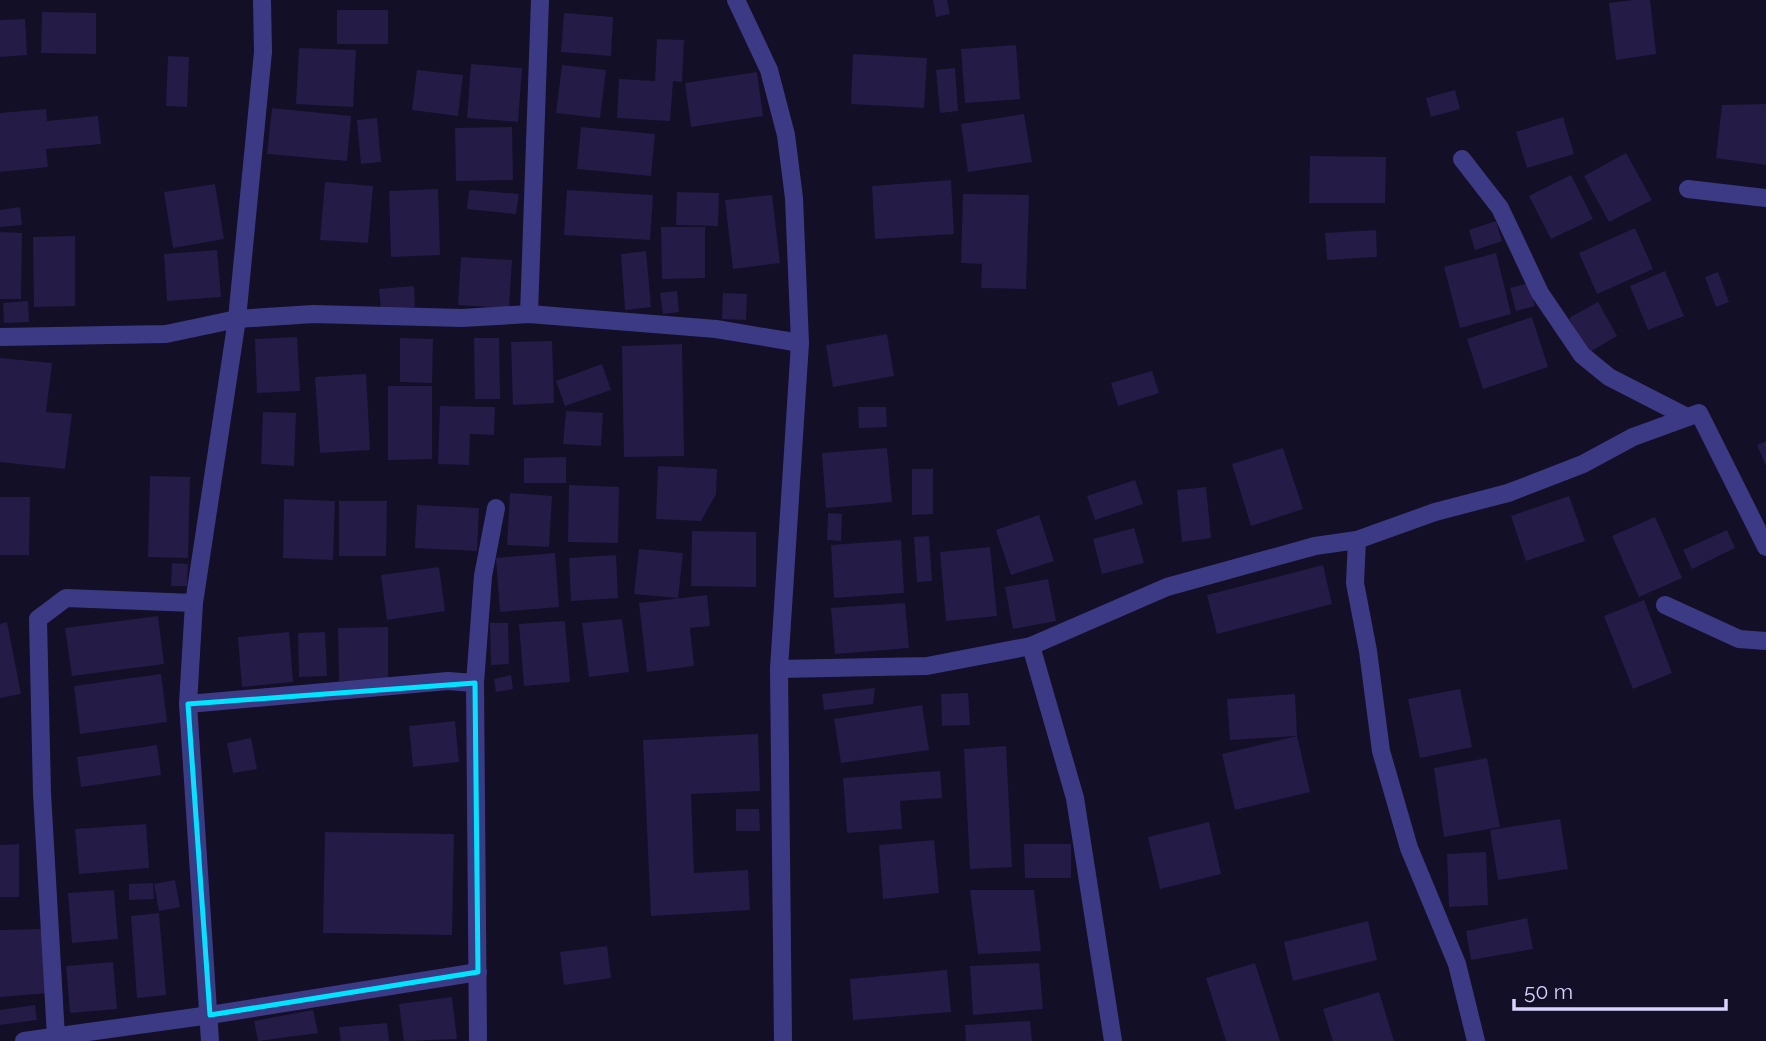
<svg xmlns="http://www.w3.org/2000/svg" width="1766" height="1041" font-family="Raleway,sans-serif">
  <rect width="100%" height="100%" fill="#130f26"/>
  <g fill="#241b47">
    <polygon points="933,0 947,0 950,14 936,17"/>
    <polygon points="1634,0 1650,0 1656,54 1616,60 1609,3"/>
    <rect x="337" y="10" width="51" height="34"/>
    <polygon points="42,12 96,13 96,54 41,53"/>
    <polygon points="564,13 613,17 611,56 561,52"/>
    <polygon points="25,19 27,55 0,57 0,20"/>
    <polygon points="657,39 684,40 682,82 673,81 670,121 617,118 619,79 655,81"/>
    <polygon points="1016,45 1020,99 965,103 961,49"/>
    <polygon points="299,48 356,50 353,107 296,104"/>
    <polygon points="853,54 927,58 924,108 851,104"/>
    <polygon points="168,56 189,57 187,107 166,106"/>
    <polygon points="471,64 522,68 518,122 467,118"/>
    <polygon points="562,65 606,70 600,118 556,113"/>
    <polygon points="955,68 958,111 940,113 936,70"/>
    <polygon points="417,70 463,75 458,116 412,110"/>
    <polygon points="757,72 763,116 691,127 685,83"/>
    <polygon points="1455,90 1460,109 1431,117 1426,98"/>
    <polygon points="1766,104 1766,165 1716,158 1722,105"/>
    <polygon points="272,108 351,116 347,161 267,154"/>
    <polygon points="46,109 47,121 98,116 101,144 46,149 48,167 0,172 0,113"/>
    <polygon points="1024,114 1032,162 968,172 961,124"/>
    <polygon points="1563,117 1574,154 1527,168 1516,132"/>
    <polygon points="377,118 381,162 361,164 357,120"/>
    <polygon points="512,127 513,180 456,181 455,128"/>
    <polygon points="581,127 655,134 651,176 577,169"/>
    <polygon points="1626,153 1652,200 1609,222 1584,176"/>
    <polygon points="1310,156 1386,157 1385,203 1309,203"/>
    <polygon points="1571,175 1593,219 1551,239 1529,196"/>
    <polygon points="951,180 954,234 875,239 872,186"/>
    <polygon points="325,182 373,186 368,243 320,240"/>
    <polygon points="215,184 224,239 173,248 164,192"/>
    <polygon points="438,189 440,255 391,257 389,191"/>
    <polygon points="469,190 519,194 516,214 467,209"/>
    <polygon points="567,190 653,195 650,240 564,235"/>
    <polygon points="677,192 719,193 718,226 676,225"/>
    <polygon points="963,194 1029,195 1026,289 981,288 982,264 961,263"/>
    <polygon points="772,195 780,263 733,269 725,200"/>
    <polygon points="20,207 22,225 0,227 0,210"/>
    <polygon points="1496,221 1502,241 1475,250 1469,230"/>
    <polygon points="661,227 705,227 705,278 662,279"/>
    <polygon points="1635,228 1653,269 1597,294 1579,253"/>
    <polygon points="1376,230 1377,257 1327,260 1325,233"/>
    <polygon points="0,232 22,233 21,299 0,299"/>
    <polygon points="75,236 75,306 34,307 33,237"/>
    <polygon points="217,250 221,297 167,301 164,254"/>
    <polygon points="646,251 651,307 625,310 621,254"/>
    <polygon points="1496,253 1511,314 1460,328 1444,267"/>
    <polygon points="461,257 512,260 509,308 458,305"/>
    <polygon points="1665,271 1684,316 1648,330 1630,286"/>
    <polygon points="1718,272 1729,302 1716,307 1705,277"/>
    <polygon points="1529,283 1535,306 1516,311 1510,288"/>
    <polygon points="414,286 415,307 381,310 379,289"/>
    <polygon points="677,291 679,312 663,314 660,293"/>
    <polygon points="723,293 747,294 746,320 722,319"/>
    <polygon points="28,301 29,322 4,323 3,303"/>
    <polygon points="1598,302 1617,336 1588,353 1569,318"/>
    <polygon points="1532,317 1548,367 1483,389 1467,339"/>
    <polygon points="887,334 894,376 833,387 826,345"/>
    <polygon points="297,337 300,391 257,393 255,339"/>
    <polygon points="400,338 433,339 432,383 400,382"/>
    <polygon points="474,338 499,338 500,399 475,399"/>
    <polygon points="552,341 554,403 513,405 511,342"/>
    <polygon points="682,344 684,456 624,457 622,346"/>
    <polygon points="0,358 52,363 46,412 72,414 65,469 0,462"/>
    <polygon points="602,364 611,390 565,406 556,381"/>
    <polygon points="1152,371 1159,393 1118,406 1111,383"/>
    <polygon points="366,374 370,450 320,453 315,377"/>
    <polygon points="388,386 432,386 432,459 388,460"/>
    <polygon points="440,406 495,407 494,435 470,434 469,465 438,464"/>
    <polygon points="858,407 886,407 887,427 859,428"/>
    <polygon points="566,411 603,413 601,446 563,444"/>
    <polygon points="263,412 296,413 294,466 261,464"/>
    <polygon points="1766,441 1766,466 1757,445"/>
    <polygon points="887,448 892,502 826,508 822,453"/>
    <polygon points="1283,448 1303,509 1251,526 1232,464"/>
    <polygon points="566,457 566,483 524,483 524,458"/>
    <polygon points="658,466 717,469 716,494 701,521 656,519"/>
    <polygon points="912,469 933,469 933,514 912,515"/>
    <polygon points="150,476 190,477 188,558 148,557"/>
    <polygon points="1135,480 1143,504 1095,520 1087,496"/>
    <polygon points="569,485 619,487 618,543 568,542"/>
    <polygon points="1206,487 1211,538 1182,542 1177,490"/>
    <polygon points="510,493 552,496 549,547 507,545"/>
    <polygon points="1569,496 1585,541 1526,561 1511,516"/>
    <polygon points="0,497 30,497 29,555 0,555"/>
    <polygon points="284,499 335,501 333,560 283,558"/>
    <polygon points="339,501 387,501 386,556 339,556"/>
    <polygon points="417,505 479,508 477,551 415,548"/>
    <polygon points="828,513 842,514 841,541 827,540"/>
    <polygon points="1039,515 1054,561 1011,575 996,530"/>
    <polygon points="1655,517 1682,578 1639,597 1612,536"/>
    <polygon points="1134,528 1144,563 1102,574 1093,539"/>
    <polygon points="1727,530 1735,548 1692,569 1683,550"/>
    <polygon points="692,531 756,532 756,587 691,586"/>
    <polygon points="929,536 932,581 917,582 914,537"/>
    <polygon points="901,540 904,593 834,598 831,545"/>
    <polygon points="990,547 997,616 946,621 940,552"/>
    <polygon points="639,549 683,553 678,598 634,594"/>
    <polygon points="555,553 559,607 500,612 496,558"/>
    <polygon points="616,555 618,598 571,601 569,558"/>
    <polygon points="172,563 188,564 187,586 171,586"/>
    <polygon points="1323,565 1332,604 1217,634 1207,595"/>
    <polygon points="439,567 445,611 387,620 381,575"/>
    <polygon points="1048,579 1056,621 1013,629 1005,587"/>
    <polygon points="707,595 710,626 690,628 694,666 647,672 639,603"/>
    <polygon points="1644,600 1672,673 1633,689 1604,616"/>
    <polygon points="905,603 909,648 835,654 831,608"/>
    <polygon points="158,616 164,664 72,676 65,628"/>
    <polygon points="622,619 629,672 589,677 582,623"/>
    <polygon points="565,621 570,682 524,686 519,624"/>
    <polygon points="7,622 21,694 0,698 0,624"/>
    <polygon points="490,623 508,623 509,664 491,665"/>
    <polygon points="388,627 388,680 339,681 338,628"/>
    <polygon points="289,632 293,682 242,687 238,637"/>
    <polygon points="325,632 327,676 299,677 298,633"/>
    <polygon points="161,674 167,722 80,734 74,686"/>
    <polygon points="511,675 513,689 496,692 494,679"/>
    <polygon points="875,688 873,704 824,710 822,694"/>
    <polygon points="1460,689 1472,747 1420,758 1408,699"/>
    <polygon points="968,693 970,725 942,726 941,694"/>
    <polygon points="1295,694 1297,736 1310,792 1235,810 1222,754 1297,736 1230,740 1227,699"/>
    <polygon points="922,705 929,750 841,763 834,719"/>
    <polygon points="455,721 459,762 413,767 409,726"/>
    <polygon points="758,734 760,791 691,794 694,873 748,870 750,910 651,916 643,740"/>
    <polygon points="251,738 257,769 233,773 227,743"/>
    <polygon points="157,745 161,775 81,787 77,757"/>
    <polygon points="1006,746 1012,867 970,869 964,749"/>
    <polygon points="1487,758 1500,827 1444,837 1434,768"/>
    <polygon points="940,771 942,798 900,801 902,829 847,833 843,778"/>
    <polygon points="736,809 759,809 760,831 736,831"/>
    <polygon points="1560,819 1568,869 1498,880 1490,830"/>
    <polygon points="1209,822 1221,874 1160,889 1148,837"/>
    <polygon points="146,824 149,868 79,874 75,829"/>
    <polygon points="325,832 454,834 452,935 323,933"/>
    <polygon points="934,840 939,893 883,899 879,845"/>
    <polygon points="19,844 19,897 0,897 0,845"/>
    <polygon points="1024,844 1071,844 1071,878 1025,878"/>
    <polygon points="1486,852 1488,905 1449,907 1447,854"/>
    <polygon points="175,880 180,907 159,911 154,884"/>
    <polygon points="153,883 154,899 129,900 129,884"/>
    <polygon points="114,890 118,939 72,943 68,893"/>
    <polygon points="970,890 1034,890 1041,951 978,954"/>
    <polygon points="159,913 166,995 137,998 131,916"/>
    <polygon points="1527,918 1533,949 1471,960 1466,931"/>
    <polygon points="1368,921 1377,960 1293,981 1284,942"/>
    <polygon points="43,929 48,993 0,997 0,930"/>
    <polygon points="607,946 611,978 564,985 560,952"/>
    <polygon points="113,962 117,1009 70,1013 66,966"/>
    <polygon points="1039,963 1043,1009 973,1015 970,966"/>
    <polygon points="1255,963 1280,1041 1226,1041 1206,978"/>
    <polygon points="947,970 951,1012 853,1020 850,979"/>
    <polygon points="1379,992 1394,1041 1333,1041 1323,1009"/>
    <polygon points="452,997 457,1039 404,1041 399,1004"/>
    <polygon points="35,1005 37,1020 0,1025 0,1010"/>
    <polygon points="313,1010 318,1033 258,1041 254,1021"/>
    <polygon points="1030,1021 1032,1041 966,1041 965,1025"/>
    <polygon points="387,1023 389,1041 341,1041 339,1027"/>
  </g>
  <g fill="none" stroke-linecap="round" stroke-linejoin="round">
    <g stroke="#3d3a85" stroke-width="18">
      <polyline points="736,0 769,70 786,135 794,198 800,343 779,669 783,1041"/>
      <polyline points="1462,159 1500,208 1540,293 1582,355 1609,377 1687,417"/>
      <polyline points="1688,189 1766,198"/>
      <polyline points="529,314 540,0"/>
      <polyline points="0,337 166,334 237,319 313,314 462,318 529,314 716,329 800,343"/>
      <polyline points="1357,540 1355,583 1368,651 1381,751 1409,848 1457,964 1476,1041"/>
      <polyline points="1665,605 1739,639 1766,641"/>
      <polyline points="1031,646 1075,798 1113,1041"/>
      <polyline points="779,669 927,666 1031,646 1167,587 1315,546 1357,540 1435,512 1508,493 1583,464 1633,437 1699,413 1766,547"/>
      <polyline points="475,683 483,576 496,508"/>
      <polyline points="188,704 448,681 475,683 478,1041"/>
      <polyline points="56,1037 42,793 38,619 66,598 194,603"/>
      <polyline points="24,1041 210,1015 478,972"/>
      <polyline points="210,1041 188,704 194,603 237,319 263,52 262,0"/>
    </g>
  </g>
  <path fill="none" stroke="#00e5ff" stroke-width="5" stroke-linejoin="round" d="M475 683 478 972 210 1015 188 704Z"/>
  <path d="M1514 999v10h212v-10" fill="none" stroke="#d9d4ff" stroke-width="3.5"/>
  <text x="1524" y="999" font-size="21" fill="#d9d4ff" stroke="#130f26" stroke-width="5" paint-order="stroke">50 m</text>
</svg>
